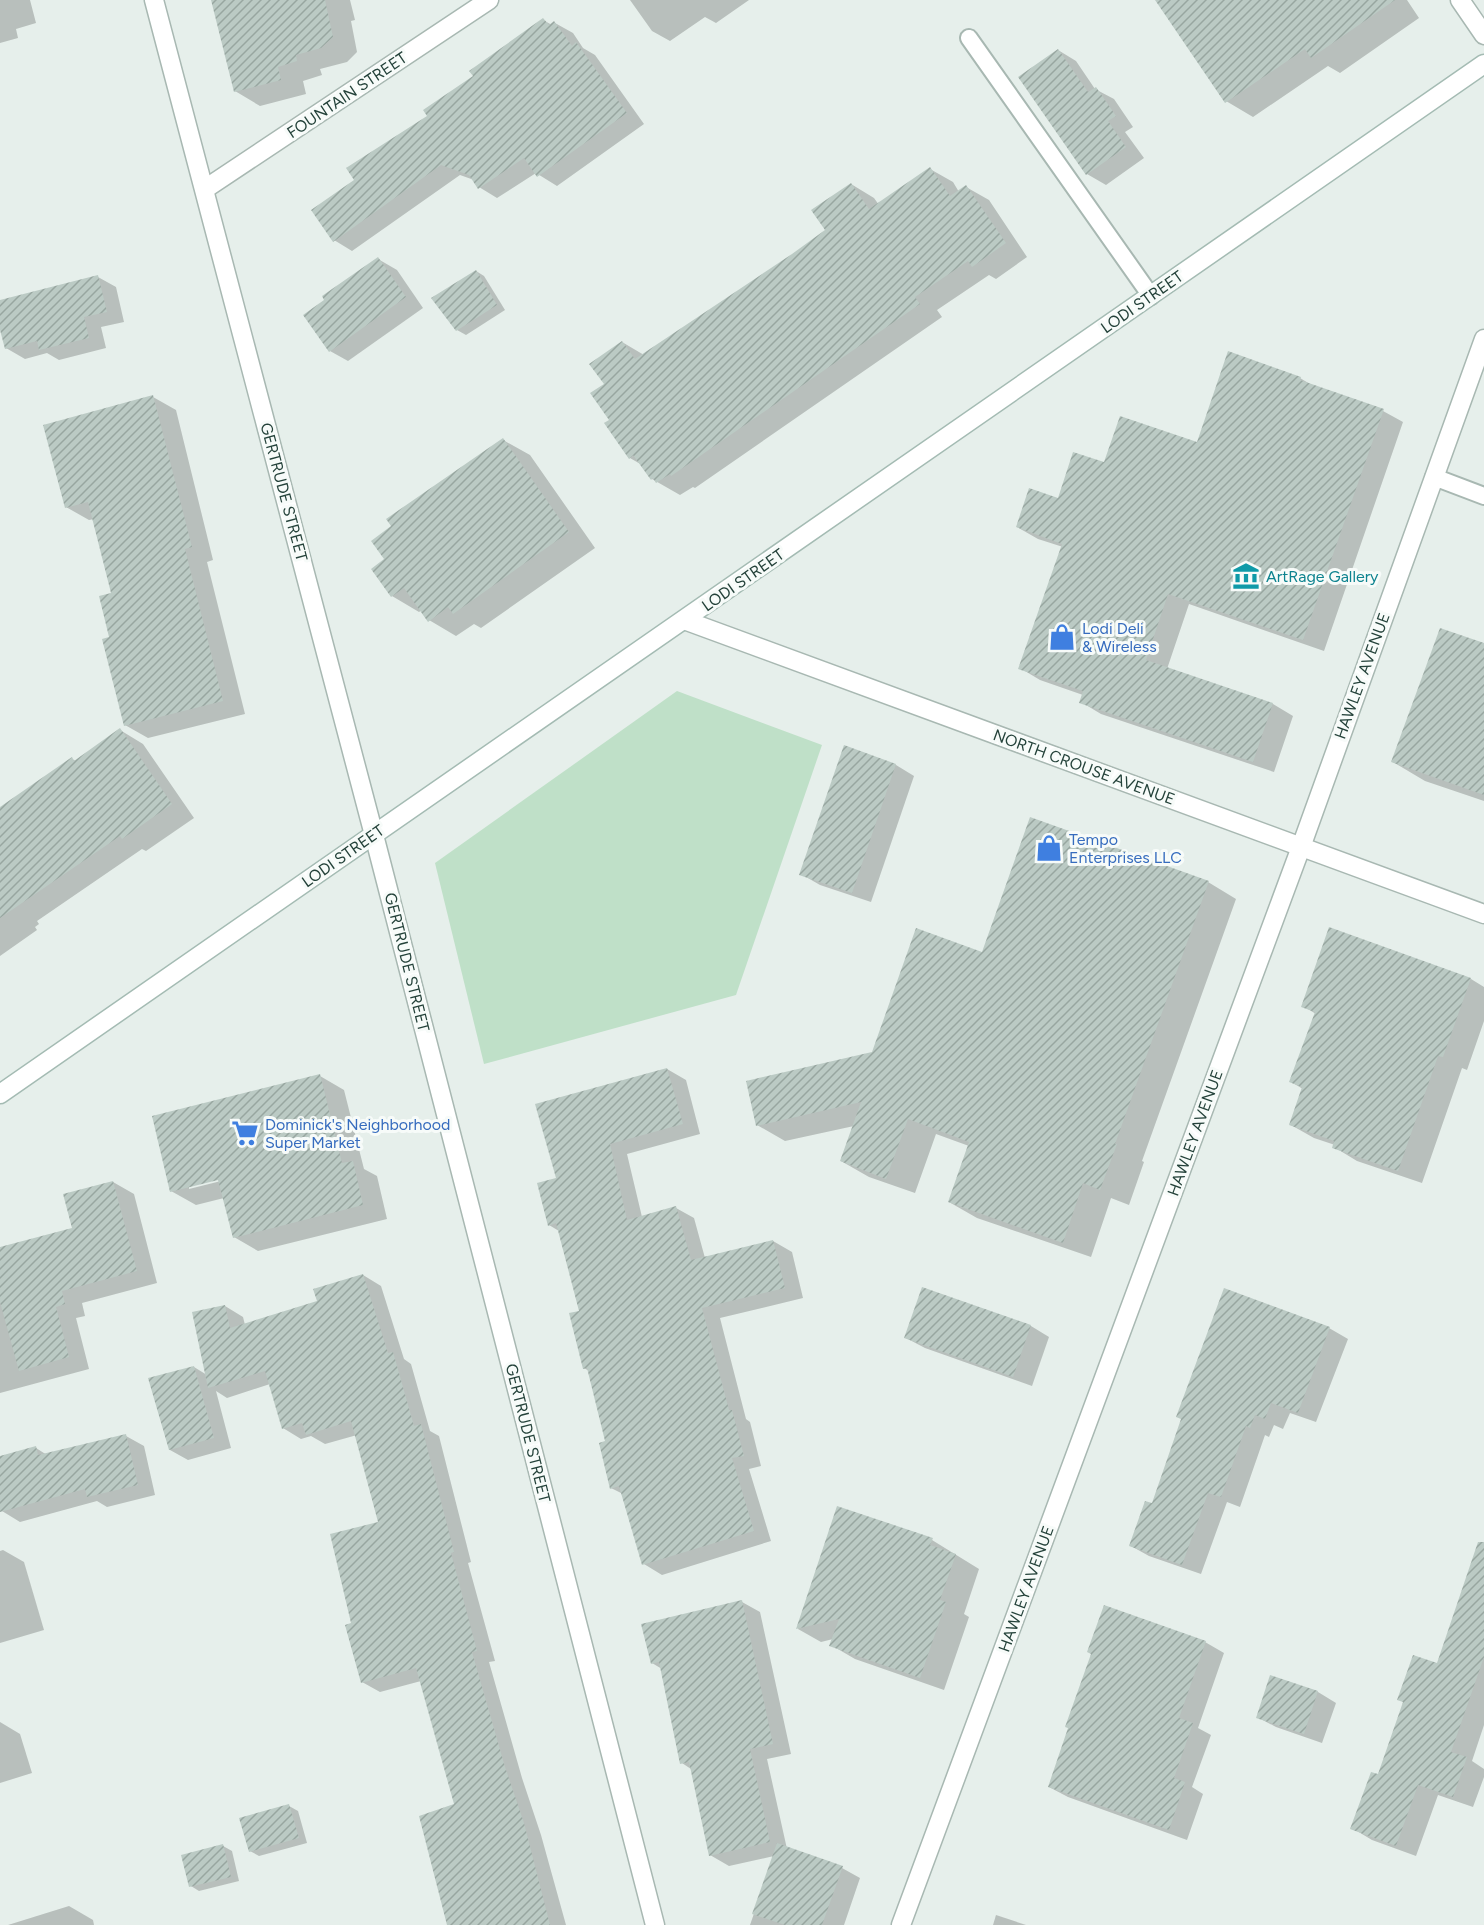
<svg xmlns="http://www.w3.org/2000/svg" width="1484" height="1925" font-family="Figtree,sans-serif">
  <defs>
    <pattern id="building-hatch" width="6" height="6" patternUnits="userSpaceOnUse" patternTransform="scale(1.5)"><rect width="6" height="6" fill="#bbcac4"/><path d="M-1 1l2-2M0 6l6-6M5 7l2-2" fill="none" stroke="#98a6a0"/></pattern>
  </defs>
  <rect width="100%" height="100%" fill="#e6efeb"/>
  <polygon fill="#bfe0c8" points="677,691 822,745 736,995 484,1064 435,863"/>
  <g fill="#0003" fill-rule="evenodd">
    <polygon points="0,0 30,0 36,23 16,29 18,38 0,43"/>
    <polygon points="213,0 350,0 355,20 351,21 357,52 347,62 320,69 322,75 303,81 306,94 260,106 235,91"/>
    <polygon points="630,0 749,0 716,23 705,17 670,41 652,31"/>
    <polygon points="1157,0 1407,0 1419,18 1340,73 1328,66 1253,117 1226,101"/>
    <polygon points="543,20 552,25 555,23 573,33 583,48 595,55 644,124 557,186 536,173 497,198 479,187 474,180 460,175 352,251 334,240 356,180"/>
    <polygon points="1058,50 1076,61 1095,89 1114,99 1133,127 1125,132 1144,158 1106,185 1087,174 1020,77"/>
    <polygon points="930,169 953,182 959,192 966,187 989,200 1027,257 996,279 989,275 937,310 942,317 695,488 693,487 680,495 652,479 642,465 630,458 611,420 606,384 622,342 644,355 827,231 851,184 874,198 879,205"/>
    <polygon points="378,259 397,270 423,308 348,361 330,351"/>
    <polygon points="476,271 484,276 505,310 466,335 457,330"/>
    <polygon points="98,277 116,287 124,322 101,327 106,348 59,360 47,353 25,359 6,348 0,324 0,301"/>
    <polygon points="1300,378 1315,387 1383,411 1403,422 1324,651 1189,604 1167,669 1273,704 1293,716 1274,772 1101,714 1081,702 1083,695 1040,680 1020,668 1063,547 1038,539 1017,527 1058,500 1105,464 1198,444"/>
    <polygon points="153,397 176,410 213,560 207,562 245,714 148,738 125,725 111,638 113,594 94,519 89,520 66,507"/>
    <polygon points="503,440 530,455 595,548 481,628 474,624 456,636 429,620 422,610 419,612 392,596 386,559"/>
    <polygon points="1484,645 1484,801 1425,781 1393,762"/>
    <polygon points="120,730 143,744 194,818 146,851 142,849 37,921 39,924 35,927 37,930 0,956 0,809 72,759 76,761"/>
    <polygon points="845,747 896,765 914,776 871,902 820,885 801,874"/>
    <polygon points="1208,882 1236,899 1142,1161 1144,1162 1129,1205 1111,1198 1091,1257 977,1218 949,1202 969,1146 936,1134 915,1193 869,1177 841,1161 854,1126 785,1141 757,1125 873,1053 983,954"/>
    <polygon points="1471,979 1484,987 1484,1021 1467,1070 1462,1068 1422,1183 1357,1161 1334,1147 1335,1145 1314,1138 1291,1125 1303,1089 1291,1082 1316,1014 1303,1006"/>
    <polygon points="667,1069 686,1080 700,1134 627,1154 642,1217 676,1208 694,1218 705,1258 773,1241 792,1252 803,1298 720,1318 746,1419 750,1422 761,1466 749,1469 771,1541 662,1575 644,1564 623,1494 611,1488 607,1442 589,1371 584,1368 581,1312 559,1231 549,1225 557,1179"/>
    <path d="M320 1076 344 1090 364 1169 377 1176 387 1219 258 1251 234 1237 224 1198 196 1205 171 1191ZM225 1177V1180L189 1189V1186Z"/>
    <polygon points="113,1182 134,1194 157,1283 82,1303 85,1316 76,1318 89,1369 0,1393 0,1249 74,1229"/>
    <polygon points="363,1275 381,1286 404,1359 411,1364 430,1431 439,1436 471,1562 468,1563 495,1661 489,1662 522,1778 541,1835 566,1925 449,1925 456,1805 421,1681 380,1692 362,1682 353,1624 380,1523 357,1435 325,1444 311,1436 301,1439 283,1428 270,1384 227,1398 216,1391 231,1448 188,1460 170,1450 194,1367 207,1375 225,1306 243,1317 245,1325 319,1302"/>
    <polygon points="923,1289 1031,1326 1049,1337 1032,1386 925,1348 906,1338"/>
    <polygon points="1329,1328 1348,1339 1316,1422 1290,1413 1283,1429 1274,1425 1269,1437 1265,1435 1240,1507 1227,1502 1201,1574 1149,1556 1131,1546 1153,1505"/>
    <polygon points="126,1436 144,1446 155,1495 107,1507 97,1501 20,1522 2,1511 0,1457 36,1448 47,1455"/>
    <polygon points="838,1508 932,1540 979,1569 964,1614 969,1617 944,1690 855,1659 831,1645 833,1639 821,1642 798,1629"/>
    <polygon points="3,1550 24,1562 44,1630 0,1643 0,1551"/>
    <polygon points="1484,1578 1484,1725 1472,1761 1484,1769 1484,1777 1473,1807 1438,1795 1416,1856 1372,1840 1352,1828"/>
    <polygon points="742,1602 760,1612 791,1754 767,1759 787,1849 842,1868 860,1878 844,1925 750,1925 774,1856 729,1866 710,1855 691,1769 682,1763 662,1669 652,1663"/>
    <polygon points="1205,1642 1224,1653 1198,1728 1211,1735 1192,1787 1203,1794 1187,1840 1068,1797 1049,1787"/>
    <polygon points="1271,1676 1318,1692 1336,1703 1322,1743 1276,1727 1257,1717"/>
    <polygon points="0,1722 20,1734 32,1773 0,1783"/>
    <polygon points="289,1806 298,1811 307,1843 259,1856 250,1851"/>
    <polygon points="223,1846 232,1851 239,1881 199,1891 191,1886"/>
    <polygon points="69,1906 93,1920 94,1925 8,1925"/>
    <polygon points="996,1915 1026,1925 993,1925"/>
  </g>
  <g fill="url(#building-hatch)">
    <polygon points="211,0 325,0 333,37 321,48 296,55 297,61 278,67 281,80 234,92"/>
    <polygon points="1155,0 1395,0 1311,58 1305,49 1225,103"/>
    <polygon points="543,18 549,25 554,21 572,46 576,42 627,113 537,177 524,158 478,189 469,175 441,165 333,242 311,210 354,180 346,168 427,116 423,110 473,76 469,71"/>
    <polygon points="1058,49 1088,92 1096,87 1116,116 1108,121 1126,147 1086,175 1018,77"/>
    <polygon points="930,167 950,196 966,185 1006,243 972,267 968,261 915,297 920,304 671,476 670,474 656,483 653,478 651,480 633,455 629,459 604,423 609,420 590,393 604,384 589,364 622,341 635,359 792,254 825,230 811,210 851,183 869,209"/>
    <polygon points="378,257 406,297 329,352 303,315 324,300 322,296"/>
    <polygon points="476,270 497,305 456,331 431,298"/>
    <polygon points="98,275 107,312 84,317 89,338 39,350 37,341 5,349 0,330 0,300"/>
    <polygon points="1228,351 1301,377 1300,380 1384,409 1303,640 1168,594 1146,660 1273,703 1253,762 1079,703 1083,691 1018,669 1062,544 1016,527 1029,488 1058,498 1073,452 1104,462 1120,416 1197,442"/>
    <polygon points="153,395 192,547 185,549 223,701 124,726 102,639 109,637 99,596 111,593 88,502 65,508 43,425"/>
    <polygon points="503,438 569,532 453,614 448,607 428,622 404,588 391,597 371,569 384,559 371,541 391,526 386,519"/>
    <polygon points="1440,628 1484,643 1484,795 1391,762"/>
    <polygon points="120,728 172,804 122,839 120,836 0,918 0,807 72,757 74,761"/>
    <polygon points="844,745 896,764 852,893 799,875"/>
    <polygon points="1030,817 1209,881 1115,1144 1117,1144 1100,1190 1083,1183 1063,1243 948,1202 969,1142 908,1119 886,1179 840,1161 861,1102 756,1126 746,1081 872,1052 916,928 982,952"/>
    <polygon points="1329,927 1471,978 1443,1057 1438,1056 1398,1171 1332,1148 1334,1141 1289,1125 1302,1087 1289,1082 1315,1012 1301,1007"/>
    <polygon points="667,1068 683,1124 610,1144 627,1220 676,1206 691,1260 773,1240 785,1288 702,1308 729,1410 732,1410 744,1456 732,1458 754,1531 642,1565 619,1486 610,1489 599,1443 605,1441 587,1368 583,1369 569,1313 579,1311 556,1223 548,1226 537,1183 556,1178 535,1104"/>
    <polygon points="320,1074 342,1163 353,1161 363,1205 233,1238 218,1180 170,1192 152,1116"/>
    <polygon points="113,1181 137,1271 62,1291 65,1304 56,1307 69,1357 19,1371 0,1302 0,1247 72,1228 63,1194"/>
    <polygon points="363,1274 388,1353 393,1352 414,1426 421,1424 454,1552 451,1553 477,1651 472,1652 505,1767 524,1823 550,1925 447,1925 419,1816 454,1804 416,1668 361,1683 345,1625 351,1623 330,1534 378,1522 351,1421 306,1435 302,1423 282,1429 265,1371 208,1388 192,1312 225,1305 230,1328 317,1301 313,1289"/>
    <polygon points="922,1287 1031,1325 1013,1377 904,1338"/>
    <polygon points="1224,1288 1330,1327 1298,1413 1271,1403 1265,1419 1255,1415 1250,1428 1246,1426 1221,1497 1208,1493 1182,1565 1129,1546 1145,1501 1152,1503 1181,1419 1176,1417"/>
    <polygon points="194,1366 214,1438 169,1450 148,1378"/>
    <polygon points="126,1434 138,1485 87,1497 85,1489 0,1512 0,1456 36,1446 38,1455"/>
    <polygon points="837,1506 933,1538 930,1545 956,1554 940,1600 946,1602 920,1678 829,1646 839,1619 796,1629"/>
    <polygon points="1478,1542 1484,1542 1484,1657 1451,1752 1467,1757 1453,1797 1418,1785 1396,1846 1350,1829 1371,1772 1378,1774 1403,1702 1397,1700 1413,1655 1437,1663"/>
    <polygon points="742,1600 773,1744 750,1749 770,1842 709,1856 689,1762 680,1764 659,1662 651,1664 641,1624"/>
    <polygon points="1104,1605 1206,1641 1179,1718 1193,1723 1174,1778 1185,1782 1169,1830 1048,1787 1068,1728 1065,1727 1091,1654 1087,1652"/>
    <polygon points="1270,1675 1318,1691 1304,1734 1256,1718"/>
    <polygon points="289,1804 299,1838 249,1852 239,1818"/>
    <polygon points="777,1843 843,1866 822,1925 785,1925 752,1914"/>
    <polygon points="223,1844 231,1877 189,1887 181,1855"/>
  </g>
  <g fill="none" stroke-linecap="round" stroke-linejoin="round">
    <defs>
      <g id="lane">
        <polyline points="969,38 1151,296"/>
        <polyline points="1434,477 1484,496"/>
      </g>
      <g id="street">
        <polyline points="154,0 374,835 655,1925"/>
        <polyline points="1460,0 1484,35"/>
        <polyline points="205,189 489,0"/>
        <polyline points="684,620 1484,914"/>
        <polyline points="901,1925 1301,847 1484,339"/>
      </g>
      <polyline id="secondary" points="0,1094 1484,64"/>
    </defs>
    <use href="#lane" stroke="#a8b8b2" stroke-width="20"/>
    <use href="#street" stroke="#a8b8b2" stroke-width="21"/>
    <use href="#secondary" stroke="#a4bbb3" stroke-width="21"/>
    <use href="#lane" stroke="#fff" stroke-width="16"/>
    <use href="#street" stroke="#fff" stroke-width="18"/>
    <use href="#secondary" stroke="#fff" stroke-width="18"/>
  </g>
  <defs>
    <symbol id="museum-bare" viewBox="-9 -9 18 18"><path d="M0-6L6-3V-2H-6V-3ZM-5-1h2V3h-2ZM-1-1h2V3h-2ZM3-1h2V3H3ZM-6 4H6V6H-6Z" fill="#0f9aa8" stroke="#f7fbf9" stroke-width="2.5" paint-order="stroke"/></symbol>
    <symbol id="shop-bare" viewBox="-9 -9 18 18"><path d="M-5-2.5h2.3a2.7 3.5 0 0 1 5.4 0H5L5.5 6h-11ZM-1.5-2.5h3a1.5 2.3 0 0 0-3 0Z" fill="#3f7fe0" stroke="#f7fbf9" stroke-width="2.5" paint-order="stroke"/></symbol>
    <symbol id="supermarket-bare" viewBox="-9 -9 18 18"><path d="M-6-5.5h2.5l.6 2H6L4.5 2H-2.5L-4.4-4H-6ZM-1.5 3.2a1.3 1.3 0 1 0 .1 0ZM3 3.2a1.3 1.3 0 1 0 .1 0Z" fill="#3f7fe0" stroke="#f7fbf9" stroke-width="2.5" paint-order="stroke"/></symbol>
  </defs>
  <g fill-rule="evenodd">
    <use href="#museum-bare" x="1227" y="557" width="38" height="38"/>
    <use href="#shop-bare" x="1043" y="618" width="38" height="38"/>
    <use href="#shop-bare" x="1030" y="829" width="38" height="38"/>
    <use href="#supermarket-bare" x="226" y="1114" width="38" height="38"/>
  </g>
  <g text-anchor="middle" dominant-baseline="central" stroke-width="6" stroke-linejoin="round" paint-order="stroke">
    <g font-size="16" fill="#24423a" stroke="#f7fbf9">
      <text transform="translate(347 95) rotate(-34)">FOUNTAIN STREET</text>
      <text transform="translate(1142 302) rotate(-35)">LODI STREET</text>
      <text transform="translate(284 492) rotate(75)">GERTRUDE STREET</text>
      <text transform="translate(743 580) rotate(-35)">LODI STREET</text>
      <text transform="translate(1362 676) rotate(-70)">HAWLEY AVENUE</text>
      <text transform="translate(1084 767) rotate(20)">NORTH CROUSE AVENUE</text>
      <text transform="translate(343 856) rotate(-35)">LODI STREET</text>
      <text transform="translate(407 962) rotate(76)">GERTRUDE STREET</text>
      <text transform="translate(1195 1133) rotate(-70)">HAWLEY AVENUE</text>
      <text transform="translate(528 1433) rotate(76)">GERTRUDE STREET</text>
      <text transform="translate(1026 1589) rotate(-70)">HAWLEY AVENUE</text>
    </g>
    <g font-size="16" fill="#0d838f" stroke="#f7fbf9" text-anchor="start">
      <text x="1266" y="576">ArtRage Gallery</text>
    </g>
    <g font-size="16" fill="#366cbe" stroke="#f7fbf9" text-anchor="start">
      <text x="1082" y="628">Lodi Deli<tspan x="1082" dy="18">&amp; Wireless</tspan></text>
      <text x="1069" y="839">Tempo<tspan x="1069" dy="18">Enterprises LLC</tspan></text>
      <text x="265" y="1124">Dominick's Neighborhood<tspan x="265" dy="18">Super Market</tspan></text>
    </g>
  </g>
</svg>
